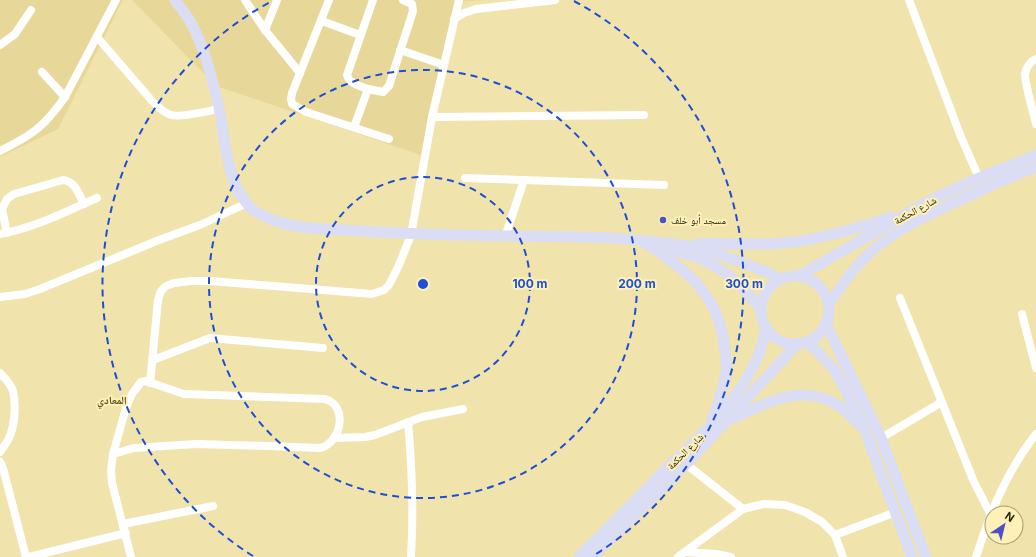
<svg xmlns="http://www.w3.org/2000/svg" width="1036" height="557" font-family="Inter,'Noto Naskh Arabic',sans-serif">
  <rect width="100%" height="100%" fill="#f0e3ac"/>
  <g fill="#e7d89a">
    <polygon points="0,0 123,0 58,129 0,157"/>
    <polygon points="132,0 486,0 459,2 421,155 216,86"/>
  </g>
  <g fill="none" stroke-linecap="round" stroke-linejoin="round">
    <g stroke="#fff" stroke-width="8">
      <polyline points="245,0 265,30 300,73"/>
      <polyline points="329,0 292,93 291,99 292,104 306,112 389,139"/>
      <polyline points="909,0 961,137 979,178"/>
      <polyline points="454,19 464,13 476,9 555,0"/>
      <polyline points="322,21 360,35"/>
      <polyline points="265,30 277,0"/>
      <path d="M97 37 153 102C158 107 164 113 171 115 180 118 208 111 219 109"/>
      <polyline points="0,45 15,34 31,10"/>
      <polyline points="400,50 444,65"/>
      <path d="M1036 59C1030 61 1026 68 1025 74 1024 80 1034 115 1036 124"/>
      <polyline points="42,72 65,97"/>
      <path d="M368 89C360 86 349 84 347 75L373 0"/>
      <polyline points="432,117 644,115"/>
      <polyline points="354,127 368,89 383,92 389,86 413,11 412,4 403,0"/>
      <path d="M0 151C32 135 44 127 65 97L116 0"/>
      <polyline points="465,178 664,185"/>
      <path d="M7 233 2 209 7 199 14 194 63 180C76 182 78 193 84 204"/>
      <path d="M0 234C35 228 65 212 97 198"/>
      <polyline points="505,237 524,180"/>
      <polyline points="0,297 25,294 40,289 159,240 200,225 247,203"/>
      <polyline points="900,298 974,482 991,515"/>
      <polyline points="1022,314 1036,368"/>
      <polyline points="153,360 210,338 323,348"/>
      <path d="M0 373C5 378 11 384 13 391 16 405 15 425 9 438 7 443 3 447 0 452"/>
      <polyline points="150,383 158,300 161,291 166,286 174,283 191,281 210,281 286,287 372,294 384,290 389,285 399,265 411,235 432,117 459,0"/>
      <path d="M408 422C412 467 414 511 411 557"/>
      <polyline points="334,438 365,437 375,435 422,417 463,409"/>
      <polyline points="881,438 942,402"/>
      <path d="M113 454 134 448 196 444 268 446 320 448C341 443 349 406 325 399L184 394 146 381 141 382 132 394 126 408 113 454 111 470 112 483 131 557"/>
      <polyline points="0,462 3,468 26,557"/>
      <polyline points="743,509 764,504 785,505 805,512 822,522 835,535"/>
      <polyline points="123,524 213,506"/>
      <polyline points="686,552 716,554 731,557"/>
      <polyline points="29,557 126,533"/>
      <polyline points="678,557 743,509 686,464"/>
      <polyline points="843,557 835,535 896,512"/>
      <path d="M976 557C991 511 1006 472 1036 434"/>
    </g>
    <g stroke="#daddf3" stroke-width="11">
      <path d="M175 0C180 7 186 14 190 21 205 48 212 78 219 107 226 142 225 180 250 207 256 213 265 217 273 220 300 230 331 229 359 231 435 236 511 236 587 237 615 238 645 240 673 244 707 248 739 261 771 274L780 279"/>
      <path d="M645 243C687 269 721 297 725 351 726 358 727 365 726 372 724 388 718 404 712 419"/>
      <path d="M696 244C727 243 764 246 794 242 827 237 859 228 891 217"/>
      <path d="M672 250C714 260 734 275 761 309"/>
      <circle cx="795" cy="310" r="34"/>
      <polyline points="799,276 927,202 979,178 1036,155"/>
      <path d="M829 304C842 285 855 265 873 250 899 227 940 209 971 195 992 185 1014 175 1036 167"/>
      <polyline points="826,324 881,438 926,557"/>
      <polyline points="808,342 834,369 846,391 865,431 912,557"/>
      <path d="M734 418C763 404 798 385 830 401 842 406 850 415 858 424"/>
      <path d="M579 557C606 530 633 503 660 475 696 440 738 404 758 356 762 347 764 337 766 327"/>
      <polyline points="592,557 695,455 797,344"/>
    </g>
  </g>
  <g fill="none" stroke="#1d4ed8" stroke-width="2" stroke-dasharray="7 5">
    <circle cx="423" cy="284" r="107"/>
    <circle cx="423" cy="284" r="214"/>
    <path d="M253 556A321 321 0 0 1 272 1M574 1A321 321 0 0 1 593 556"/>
  </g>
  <circle fill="#4e50c7" stroke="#fdf1b8" stroke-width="1.5" cx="663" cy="220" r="4"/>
  <g text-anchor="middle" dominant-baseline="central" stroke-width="4" stroke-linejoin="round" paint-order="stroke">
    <g font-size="10" fill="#29240e" stroke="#fdf1b8">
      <text transform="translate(915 210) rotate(-29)">شارع الحكمة</text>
      <text transform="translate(685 451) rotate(-45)">شارع الحكمة</text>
    </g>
    <g font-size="10" fill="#29240e" stroke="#fdf1b8" text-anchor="start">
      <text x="671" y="220">مسجد أبو خلف</text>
    </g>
    <g font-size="11" font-weight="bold" fill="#635823" stroke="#fdf1b8">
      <text x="112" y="400">المعادي</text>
    </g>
  </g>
  <circle cx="423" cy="284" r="6" fill="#1d4ed8" stroke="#fdf1b8" stroke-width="2"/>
  <g font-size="12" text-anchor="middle" font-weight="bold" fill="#1d4ed8" stroke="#fdf1b8" stroke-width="4" stroke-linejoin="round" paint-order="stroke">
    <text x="530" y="288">100 m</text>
    <text x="637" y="288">200 m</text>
    <text x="744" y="288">300 m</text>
  </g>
  <g transform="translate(1004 525) rotate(35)"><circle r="19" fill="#fdf1b8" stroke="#a89f74"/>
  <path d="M0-3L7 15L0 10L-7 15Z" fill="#4e50c7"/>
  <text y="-6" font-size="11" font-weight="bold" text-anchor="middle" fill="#29240e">N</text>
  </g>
</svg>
